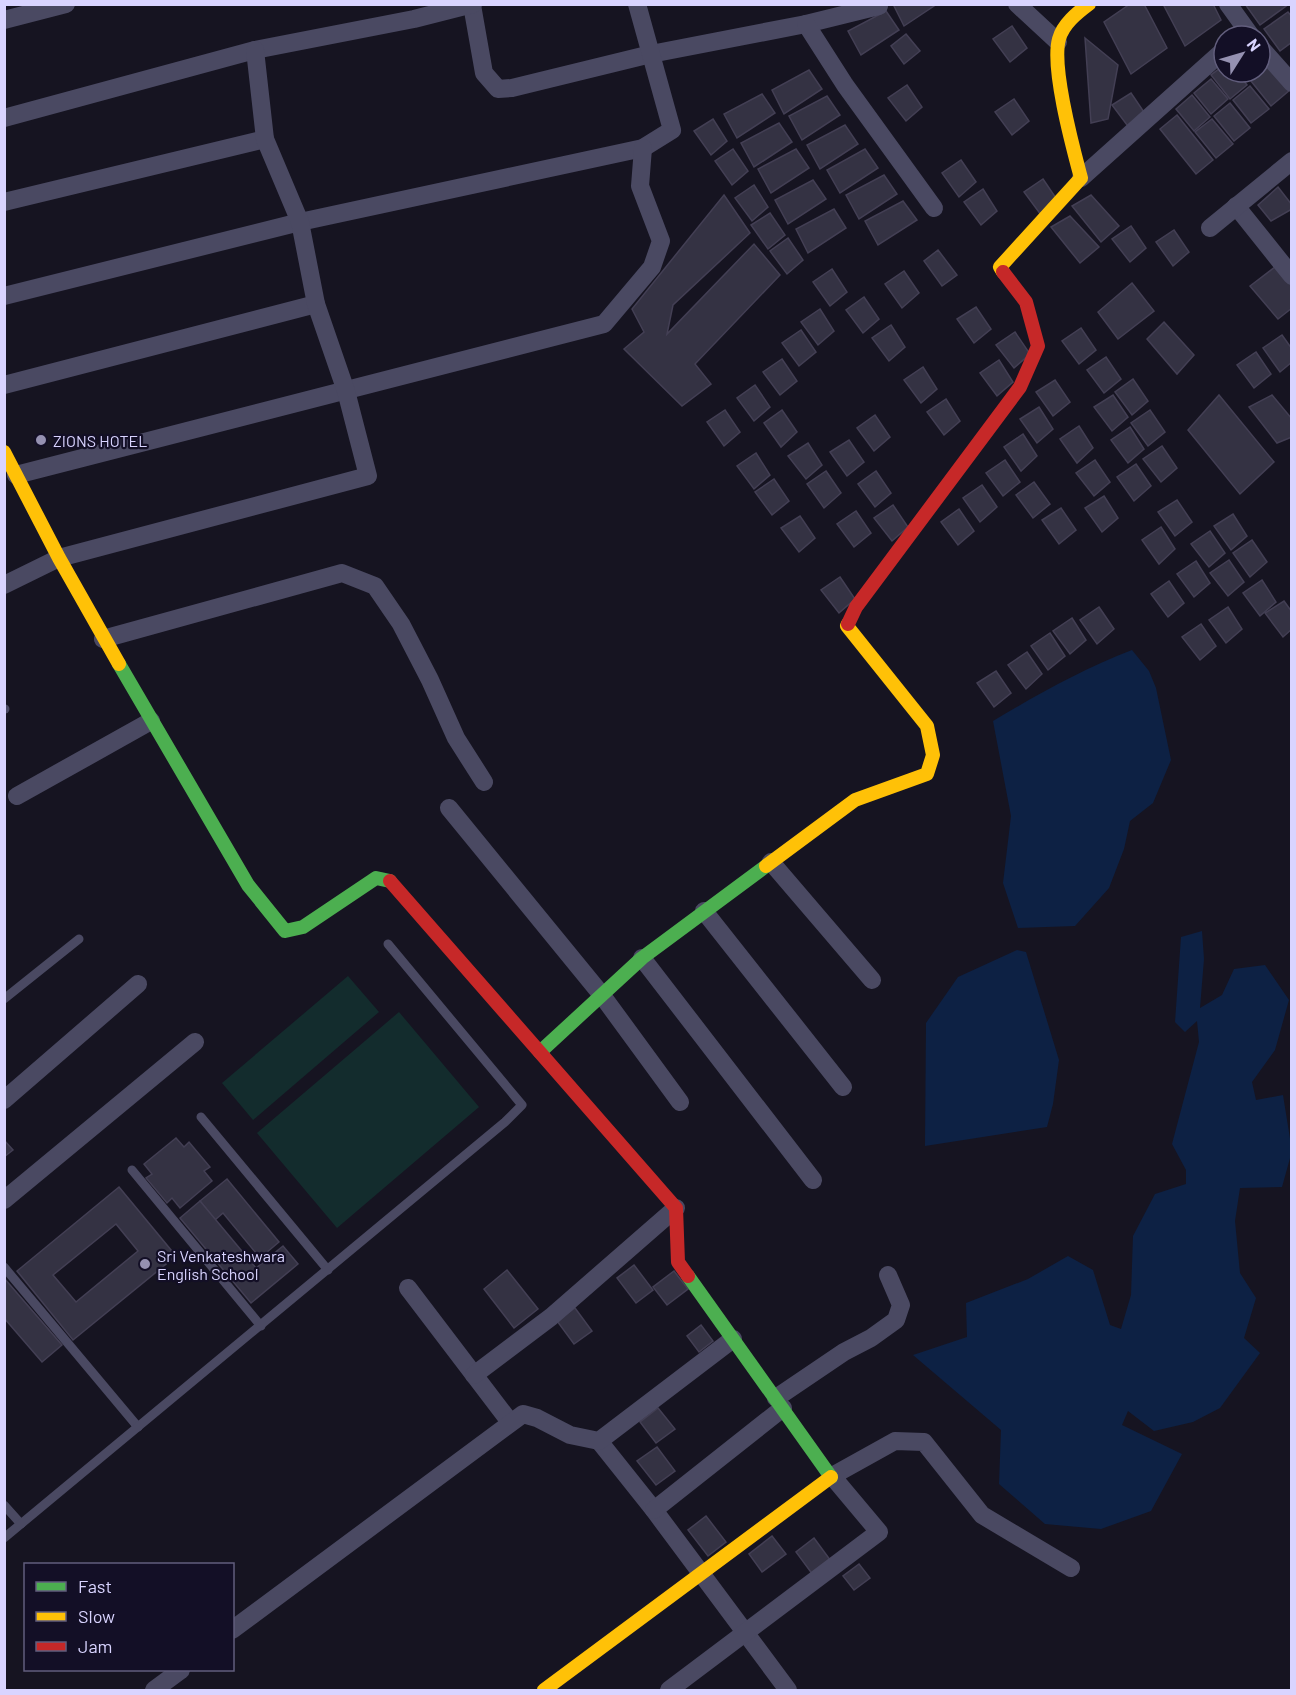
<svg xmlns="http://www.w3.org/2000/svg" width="1296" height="1695" font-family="Barlow,sans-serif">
  <rect width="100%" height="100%" fill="#161421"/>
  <g fill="#132c2d">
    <polygon points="348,976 379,1012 253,1120 222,1083"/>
    <polygon points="399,1012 479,1107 337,1228 257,1133"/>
  </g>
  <g fill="#0d2144">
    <path d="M1132 650 1149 671 1156 688 1171 760 1153 803 1130 821 1124 849 1109 888 1075 926 1018 928 1003 883 1011 816 993 721C1038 694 1083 669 1132 650Z"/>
    <polygon points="1202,931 1204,959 1200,1008 1222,995 1234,969 1265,965 1289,1000 1275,1050 1252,1082 1256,1100 1283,1095 1292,1151 1282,1187 1240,1188 1235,1221 1240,1273 1256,1298 1244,1338 1260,1353 1220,1408 1193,1422 1154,1431 1128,1411 1122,1425 1182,1454 1151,1511 1101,1529 1045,1524 999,1484 1001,1430 913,1355 967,1337 966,1303 1028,1279 1068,1256 1093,1270 1110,1325 1121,1329 1131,1295 1133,1236 1155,1194 1186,1184 1186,1170 1172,1144 1199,1042 1197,1021 1185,1032 1175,1022 1181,937"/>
    <polygon points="1017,950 1026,952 1059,1060 1053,1104 1047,1127 925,1146 926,1023 958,977"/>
  </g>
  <g fill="#343243" stroke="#433f54" stroke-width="1.5" fill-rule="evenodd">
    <polygon points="893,4 937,4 904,26"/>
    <polygon points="1130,4 1144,4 1167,48 1131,74 1104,22"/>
    <polygon points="1163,4 1213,4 1221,20 1185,46"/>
    <polygon points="1245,4 1289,4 1260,25"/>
    <polygon points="886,11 899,30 861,55 848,31"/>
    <polygon points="1288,12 1292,17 1292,42 1280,51 1264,29"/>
    <polygon points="1012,26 1027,48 1010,62 993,39"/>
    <polygon points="906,34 920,51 904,64 891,46"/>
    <polygon points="1085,38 1118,65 1108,119 1091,123"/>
    <polygon points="1266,61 1290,90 1271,106 1247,76 1252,72 1260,72 1260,65"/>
    <polygon points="1224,65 1224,72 1237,72 1247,85 1230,99 1211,75"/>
    <polygon points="809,70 822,89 784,114 772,90"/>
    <polygon points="1211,79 1228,99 1211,114 1194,93"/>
    <polygon points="907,85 922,107 906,121 888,98"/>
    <polygon points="1250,86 1269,109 1251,123 1233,100"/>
    <polygon points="1131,93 1146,115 1130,129 1112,105"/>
    <polygon points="762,94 775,113 737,138 724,114"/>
    <polygon points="1192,95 1210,117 1194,131 1176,109"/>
    <polygon points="827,96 840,115 802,140 789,116"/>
    <polygon points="1014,99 1029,121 1012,135 995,112"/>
    <polygon points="1230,103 1250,128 1234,141 1214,116"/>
    <polygon points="1177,115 1213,160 1196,174 1160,129"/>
    <polygon points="713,119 727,141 711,155 694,131"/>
    <polygon points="1212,119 1233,144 1216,158 1195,132"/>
    <polygon points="779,123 792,142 754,167 741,143"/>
    <polygon points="845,125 858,144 820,169 807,145"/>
    <polygon points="733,149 748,171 732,185 715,161"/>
    <polygon points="796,149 809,168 771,193 758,169"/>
    <polygon points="865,149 878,168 840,193 827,170"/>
    <polygon points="961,160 976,182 959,197 942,173"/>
    <polygon points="884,175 897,194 859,219 846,195"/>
    <polygon points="1043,179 1058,201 1041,215 1024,192"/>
    <polygon points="813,180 826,199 788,224 775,200"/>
    <polygon points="754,185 768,207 752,221 735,198"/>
    <polygon points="1278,187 1292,205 1292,209 1271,221 1258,205"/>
    <polygon points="983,189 997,211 981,225 964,202"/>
    <polygon points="724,195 750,233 673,305 667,334 754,244 780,275 695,364 711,384 682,406 624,349 644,332 632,309"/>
    <polygon points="1091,195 1119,226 1101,242 1072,206"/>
    <polygon points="903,201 917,220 878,245 865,221"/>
    <polygon points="834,209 846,228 808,253 796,229"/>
    <polygon points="770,213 785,235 768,249 751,225"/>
    <polygon points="1070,216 1099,247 1080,263 1051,227"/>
    <polygon points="1131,226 1146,248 1130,262 1112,239"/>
    <polygon points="1174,230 1189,252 1173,266 1156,242"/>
    <polygon points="788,238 803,260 787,274 770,251"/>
    <polygon points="938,250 957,275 942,286 924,261"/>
    <polygon points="1275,267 1292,286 1292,308 1278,319 1250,286"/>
    <polygon points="832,269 847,292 830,306 813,282"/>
    <polygon points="904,271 919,293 902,308 885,284"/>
    <polygon points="1132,283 1154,311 1118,339 1098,312"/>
    <polygon points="864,297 879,319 863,333 846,310"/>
    <polygon points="976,307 991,329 974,343 957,319"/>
    <polygon points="820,309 834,331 818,345 801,322"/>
    <polygon points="1164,322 1194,355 1177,374 1147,339"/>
    <polygon points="891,325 905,347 889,361 872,338"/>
    <polygon points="1081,328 1096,350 1079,364 1062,341"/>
    <polygon points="801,330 816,352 799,366 782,343"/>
    <polygon points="1015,332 1030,354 1014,368 996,345"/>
    <polygon points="1282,335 1292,349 1292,362 1280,372 1263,348"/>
    <polygon points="1256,352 1271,374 1254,388 1237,365"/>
    <polygon points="1106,357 1121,379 1104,393 1087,370"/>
    <polygon points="782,359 797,381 780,395 763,372"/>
    <polygon points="999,360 1013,382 997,396 980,373"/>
    <polygon points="923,367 937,389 921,403 904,380"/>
    <polygon points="1133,379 1148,401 1132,415 1115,392"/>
    <polygon points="1055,380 1070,402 1053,416 1036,392"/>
    <polygon points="755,385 770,407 754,421 737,398"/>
    <polygon points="1113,395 1128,417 1112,431 1094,407"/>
    <polygon points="1219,395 1274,462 1240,494 1188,430"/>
    <polygon points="1272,395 1292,419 1292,437 1277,443 1249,407"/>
    <polygon points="946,399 960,421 944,435 927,412"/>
    <polygon points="1039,407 1053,429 1037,443 1020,419"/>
    <polygon points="725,410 740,432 724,446 707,422"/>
    <polygon points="782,410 797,432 781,447 764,423"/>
    <polygon points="1150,410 1165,432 1148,446 1131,423"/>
    <polygon points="875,415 890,437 874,451 857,428"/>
    <polygon points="1079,426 1093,448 1077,463 1060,439"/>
    <polygon points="1130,427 1144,449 1128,463 1111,440"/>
    <polygon points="1023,434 1037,456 1021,471 1004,447"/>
    <polygon points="849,440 864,462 847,476 830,452"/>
    <polygon points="808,443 822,465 806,479 788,456"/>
    <polygon points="1162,446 1177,468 1161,482 1143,459"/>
    <polygon points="756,453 770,475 754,489 737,466"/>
    <polygon points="1005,460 1020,482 1003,496 986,473"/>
    <polygon points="1095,460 1110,482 1094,496 1076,473"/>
    <polygon points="1136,464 1151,486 1134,501 1117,477"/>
    <polygon points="826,471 841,493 824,508 807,484"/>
    <polygon points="876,471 891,493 875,507 858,484"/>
    <polygon points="774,479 789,501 772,515 755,492"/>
    <polygon points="1034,482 1050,504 1033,518 1016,495"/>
    <polygon points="982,485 997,507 980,522 963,498"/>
    <polygon points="1104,496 1118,518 1102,532 1085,508"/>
    <polygon points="1177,500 1192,522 1175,536 1158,512"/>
    <polygon points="893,505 908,527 892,541 874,518"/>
    <polygon points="1061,508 1076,530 1059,544 1042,520"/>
    <polygon points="959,509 974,531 958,545 941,522"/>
    <polygon points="856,511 871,533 854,547 837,524"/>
    <polygon points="1233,514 1247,536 1231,550 1214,526"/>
    <polygon points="800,516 815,538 799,552 781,528"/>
    <polygon points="1161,527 1175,549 1159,564 1142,540"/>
    <polygon points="1210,531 1225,553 1209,567 1191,544"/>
    <polygon points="1252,540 1267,562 1250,577 1233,553"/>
    <polygon points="1229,560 1244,582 1228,596 1210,573"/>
    <polygon points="1196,561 1210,583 1194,597 1177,574"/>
    <polygon points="840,577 855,599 839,613 821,590"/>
    <polygon points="1262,580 1276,602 1260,616 1243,593"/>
    <polygon points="1169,581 1184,603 1168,617 1151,594"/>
    <polygon points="1284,601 1292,612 1292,629 1283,637 1265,613"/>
    <polygon points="1099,607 1114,629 1097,644 1080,620"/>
    <polygon points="1228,607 1242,629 1226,643 1209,620"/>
    <polygon points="1072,618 1086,640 1070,654 1053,631"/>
    <polygon points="1201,624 1216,646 1200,660 1182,637"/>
    <polygon points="1050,633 1065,656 1048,670 1031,646"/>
    <polygon points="1027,652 1042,674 1026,689 1008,665"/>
    <polygon points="996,671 1011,693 994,707 977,683"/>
    <polygon points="176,1138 184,1147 189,1142 210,1167 204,1171 212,1181 180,1208 172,1198 167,1203 146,1178 152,1174 144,1164"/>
    <polygon points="4,1140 13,1150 4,1157"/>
    <polygon points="227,1179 279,1242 260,1258 223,1213 215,1220 200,1201"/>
    <path d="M119 1187 176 1256 73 1340 17 1271ZM116 1224 138 1251 76 1302 53 1275Z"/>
    <polygon points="200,1201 256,1268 283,1246 298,1264 251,1303 180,1218"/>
    <polygon points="634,1265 653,1290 636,1303 617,1278"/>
    <polygon points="507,1270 538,1309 514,1328 484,1289"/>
    <polygon points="674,1271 688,1289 667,1305 653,1287"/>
    <polygon points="4,1278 62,1345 42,1362 4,1318"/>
    <polygon points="575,1308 592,1331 574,1344 557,1321"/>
    <polygon points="701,1325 713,1341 699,1352 687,1336"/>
    <polygon points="658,1408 675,1429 656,1443 640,1422"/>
    <polygon points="657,1447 675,1471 656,1485 637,1461"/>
    <polygon points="706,1516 726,1542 708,1556 688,1530"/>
    <polygon points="772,1536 786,1554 762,1572 749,1554"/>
    <polygon points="814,1538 831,1561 813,1575 796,1552"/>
    <polygon points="859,1564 870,1578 854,1590 843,1576"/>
  </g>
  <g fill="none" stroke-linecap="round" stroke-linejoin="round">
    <g stroke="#4a4962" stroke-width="9">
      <polyline points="4,709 5,709"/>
      <polyline points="4,999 79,939"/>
      <polyline points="201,1117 328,1270"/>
      <polyline points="132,1170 261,1326"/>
      <polyline points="4,1267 138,1427"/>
      <polyline points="4,1505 21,1524"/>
      <polyline points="4,1538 505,1122 522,1105 388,944"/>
    </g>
    <g stroke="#4a4962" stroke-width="18">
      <polyline points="1017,4 1058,42"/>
      <polyline points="1228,4 1251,36"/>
      <polyline points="472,5 484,73 498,89 512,88 651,54 806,24 879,6"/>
      <polyline points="4,20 66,4"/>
      <polyline points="806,24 845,85 934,208"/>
      <polyline points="1260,47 1292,83"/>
      <polyline points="4,118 255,50 414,19 473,4"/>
      <polyline points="1081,178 1224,50"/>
      <polyline points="4,202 265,139"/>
      <polyline points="1236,206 1292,276"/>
      <polyline points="1210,228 1292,161"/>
      <polyline points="4,296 300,222 643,148 672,130 637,4"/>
      <polyline points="4,385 316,304"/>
      <polyline points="16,475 604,324 652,267 661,241 640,186 643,148"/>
      <polyline points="4,585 59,558 368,476 346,391 316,304 300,222 265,139 255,50"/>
      <polyline points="103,639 342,573 375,586 401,624 430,680 456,738 484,782"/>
      <polyline points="17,796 151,721"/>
      <polyline points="449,808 601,994 680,1102"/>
      <polyline points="771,862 872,980"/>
      <polyline points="704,911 843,1087"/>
      <polyline points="642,958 813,1180"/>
      <polyline points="4,1100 138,984"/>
      <polyline points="4,1200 195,1042"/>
      <polyline points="408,1288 510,1422"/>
      <polyline points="474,1375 551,1317 676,1208"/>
      <polyline points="776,1398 844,1352 871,1338 896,1320 901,1305 888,1275"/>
      <polyline points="599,1441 654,1510 788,1690"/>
      <polyline points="654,1510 783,1408"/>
      <polyline points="232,1630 523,1414 537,1418 570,1435 599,1441 733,1339"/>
      <polyline points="154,1690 181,1670"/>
      <polyline points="669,1690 879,1532 832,1476 895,1441 924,1442 982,1515 1071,1568"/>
    </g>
    <g stroke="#4caf50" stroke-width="14">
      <polyline points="119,664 248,885 285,931 303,927 376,878 390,881"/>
      <polyline points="540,1052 642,958 766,866"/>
      <polyline points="688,1276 831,1477"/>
    </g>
    <g stroke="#ffc107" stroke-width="14">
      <path d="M1003 272 1000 267 1081 178C1073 148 1051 68 1059 39 1063 24 1077 13 1089 4"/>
      <polyline points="4,452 59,558 119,664"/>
      <polyline points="766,866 855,800 927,774 933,755 927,726 847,626 848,624"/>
      <polyline points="544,1690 831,1477"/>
    </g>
    <g stroke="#c62828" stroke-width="14">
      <polyline points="848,624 856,607 1020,387 1038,346 1026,302 1003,272"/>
      <polyline points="390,881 676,1208 678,1262 688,1276"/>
    </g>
  </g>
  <g fill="#9591b1" stroke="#130f26" stroke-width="2">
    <circle cx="41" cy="440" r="6"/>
    <circle cx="145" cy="1264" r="6"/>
  </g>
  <g text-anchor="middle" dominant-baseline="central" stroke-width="4.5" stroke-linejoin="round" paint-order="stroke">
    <g font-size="16" fill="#d9d4ff" stroke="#130f26" text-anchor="start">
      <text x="53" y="440">ZIONS HOTEL</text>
      <text x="157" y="1255">Sri Venkateshwara<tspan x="157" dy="18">English School</tspan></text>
    </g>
  </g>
  <rect width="1296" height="1695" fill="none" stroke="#d9d4ff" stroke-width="12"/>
  <rect x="24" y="1563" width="210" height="108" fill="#130f26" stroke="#625e7d" stroke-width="1.5"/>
  <rect x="36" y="1582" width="30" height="9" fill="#4caf50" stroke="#625e7d" stroke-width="1.5"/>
  <text x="78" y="1593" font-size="18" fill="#d9d4ff">Fast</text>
  <rect x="36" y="1612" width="30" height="9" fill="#ffc107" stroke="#625e7d" stroke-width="1.5"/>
  <text x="78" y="1623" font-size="18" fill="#d9d4ff">Slow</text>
  <rect x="36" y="1642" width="30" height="9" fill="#c62828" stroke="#625e7d" stroke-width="1.5"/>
  <text x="78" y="1653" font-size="18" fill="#d9d4ff">Jam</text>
  <g transform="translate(1242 54) rotate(53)"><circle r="28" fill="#130f26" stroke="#625e7d" stroke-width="1.5"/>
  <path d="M0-4.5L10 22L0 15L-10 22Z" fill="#9591b1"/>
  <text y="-9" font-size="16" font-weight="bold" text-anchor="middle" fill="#d9d4ff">N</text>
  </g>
</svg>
